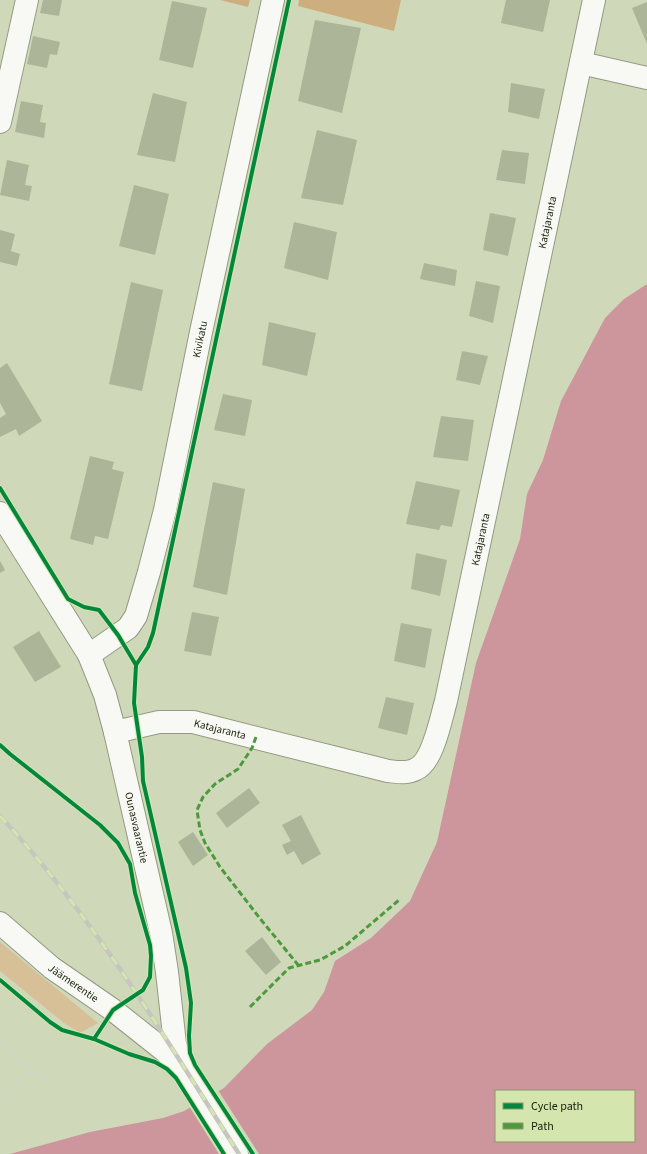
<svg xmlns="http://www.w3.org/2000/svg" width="647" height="1154" font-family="'Source Sans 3',sans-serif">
  <rect width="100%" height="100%" fill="#cfd9ba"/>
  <polygon fill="#d7bf97" points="0,942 98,1023 80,1033 64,1023 0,971"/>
  <g fill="#ccae7f">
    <polygon points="220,0 250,0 248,7"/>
    <polygon points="299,0 401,0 394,31 298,6"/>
  </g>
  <path fill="#cd959c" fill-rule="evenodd" d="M647 284V1154H10L90 1132 163 1118 184 1111 224 1088 267 1044 312 1010 324 992 335 961 371 938 410 901 437 842 476 663 520 539 527 494 543 460 561 401 605 318 624 299ZM496 1091H634V1141H496Z"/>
  <polygon fill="#cfd9ba" points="218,1090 259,1154 219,1154 189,1106"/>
  <g fill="#acb598">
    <polygon points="43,0 62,0 59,16 40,13"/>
    <polygon points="506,0 550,0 543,32 501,23"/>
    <polygon points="172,1 207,8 193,68 159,60"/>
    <polygon points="647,2 647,44 632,8"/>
    <polygon points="315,20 361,28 342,113 298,101"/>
    <polygon points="33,36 60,42 57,55 50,54 47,68 27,64"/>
    <polygon points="511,83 545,89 539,119 508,112"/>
    <polygon points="153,93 187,102 175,162 137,155"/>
    <polygon points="21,101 43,105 40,122 46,123 44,138 15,132"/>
    <polygon points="317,130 357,140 343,205 301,198"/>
    <polygon points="502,150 529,153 525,184 496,180"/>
    <polygon points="7,160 29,165 25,185 32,186 29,201 0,195"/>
    <polygon points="134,185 169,194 155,255 119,246"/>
    <polygon points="490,213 516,218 508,256 483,250"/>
    <polygon points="294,222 337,232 328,280 284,268"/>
    <polygon points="0,230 15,234 11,251 20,254 17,266 0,262"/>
    <polygon points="424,263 457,270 455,286 420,279"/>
    <polygon points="476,281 500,286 493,323 469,316"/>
    <polygon points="131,282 163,290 142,391 109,384"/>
    <polygon points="269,322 316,333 307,376 262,365"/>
    <polygon points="462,351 488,356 480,385 456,380"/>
    <polygon points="7,363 42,421 19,436 16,429 0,437 0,418 6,414 0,403 0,368"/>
    <polygon points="223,394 252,400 245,436 214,430"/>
    <polygon points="441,416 474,420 468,461 433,457"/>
    <polygon points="90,456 114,462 112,469 124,472 108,539 95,536 93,545 70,539"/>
    <polygon points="416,481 460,490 452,527 441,525 439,530 406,524"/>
    <polygon points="213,482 245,489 227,595 193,587"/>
    <polygon points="416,553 447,560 440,596 411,589"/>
    <polygon points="0,561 5,570 0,573"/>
    <polygon points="192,612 219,617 211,656 184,651"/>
    <polygon points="401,623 432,629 425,668 394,661"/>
    <polygon points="39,631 61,667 35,682 13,647"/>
    <polygon points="386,697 414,703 407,735 378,728"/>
    <polygon points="249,788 260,803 227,828 216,813"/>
    <polygon points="301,815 321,854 302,865 294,851 287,855 282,845 291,841 282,825"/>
    <polygon points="193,832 208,855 193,866 178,842"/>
    <polygon points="262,937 281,962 266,975 245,951"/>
  </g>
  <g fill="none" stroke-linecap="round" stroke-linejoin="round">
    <defs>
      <g id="minor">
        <polyline points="581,63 647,78"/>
        <polyline points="0,122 27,0"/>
        <path id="s1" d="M0 513 89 655 105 695 115 732 161 933 167 972 175 1044 185 1073 237 1154"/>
        <path id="s2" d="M89 655 128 628 136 616 149 572 165 510 201 332 273 0"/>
        <path id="s3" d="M115 732 159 722H193L388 771C398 772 407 774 416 769 433 762 441 718 446 701L594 0"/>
        <path id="s4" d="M0 923 52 968 113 1010 166 1052 180 1067"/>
      </g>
    </defs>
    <use href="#minor" stroke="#939a82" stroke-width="24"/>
    <g stroke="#d1d4ca" stroke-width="2.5" stroke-dasharray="2 2" stroke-linecap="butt">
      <polyline points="0,1041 46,1083"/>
      <polyline points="0,1095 32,1071"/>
    </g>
    <use href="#minor" stroke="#f8f9f5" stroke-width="22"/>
    <defs>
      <path id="rail" d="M0 816C94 917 165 1038 239 1154"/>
    </defs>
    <use href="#rail" stroke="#c5c7be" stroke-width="4.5"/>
    <use href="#rail" stroke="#d4e6ad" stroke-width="3" stroke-dasharray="9" stroke-linecap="butt"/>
    <g stroke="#4c9a3b" stroke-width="3" stroke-dasharray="6 3" stroke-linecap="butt">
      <polyline points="256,737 252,748 238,769 215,784 203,797 197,810 200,830 205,843 220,867 262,921 299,966"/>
      <polyline points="250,1007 289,968 320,960 345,946 399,900"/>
    </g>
    <defs>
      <g id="cycleway">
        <polyline points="0,488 68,599 84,607 99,610 118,635 136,665"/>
        <polyline points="0,745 10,754 100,825 118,843 130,864 135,893 150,945 151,956 150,977 143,990 113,1010 94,1039"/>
        <polyline points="0,980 50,1022 62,1030 94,1039 129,1054 155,1062 167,1069 176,1078 224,1154"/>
        <polyline points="253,1154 195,1065 190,1053 189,1036 191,1003 186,968 143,781 142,757 134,703 136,665 148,647 153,633 289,0"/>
      </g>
    </defs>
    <use href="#cycleway" stroke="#d4e6ad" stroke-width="6"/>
    <use href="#cycleway" stroke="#00873e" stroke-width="4"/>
  </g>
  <g text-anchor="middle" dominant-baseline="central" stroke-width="4" stroke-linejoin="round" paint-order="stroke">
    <g font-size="11" fill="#1a200a" stroke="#d4e6ad">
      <text stroke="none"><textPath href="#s3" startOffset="874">Katajaranta</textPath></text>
      <text stroke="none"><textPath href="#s2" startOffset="346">Kivikatu</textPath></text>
      <text stroke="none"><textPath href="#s3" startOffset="550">Katajaranta</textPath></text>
      <text stroke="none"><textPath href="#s3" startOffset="107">Katajaranta</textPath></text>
      <text stroke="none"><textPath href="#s1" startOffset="347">Ounasvaarantie</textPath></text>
      <text stroke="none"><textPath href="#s4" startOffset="95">Jäämerentie</textPath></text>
    </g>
  </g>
  <rect x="495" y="1090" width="140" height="52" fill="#d4e6ad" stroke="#8a976c"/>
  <rect x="503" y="1103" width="20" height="6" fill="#00873e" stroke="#8a976c"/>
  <text x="531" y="1110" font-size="12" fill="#1a200a">Cycle path</text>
  <rect x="503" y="1123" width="20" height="6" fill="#4c9a3b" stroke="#8a976c"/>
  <text x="531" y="1130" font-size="12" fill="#1a200a">Path</text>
</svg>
